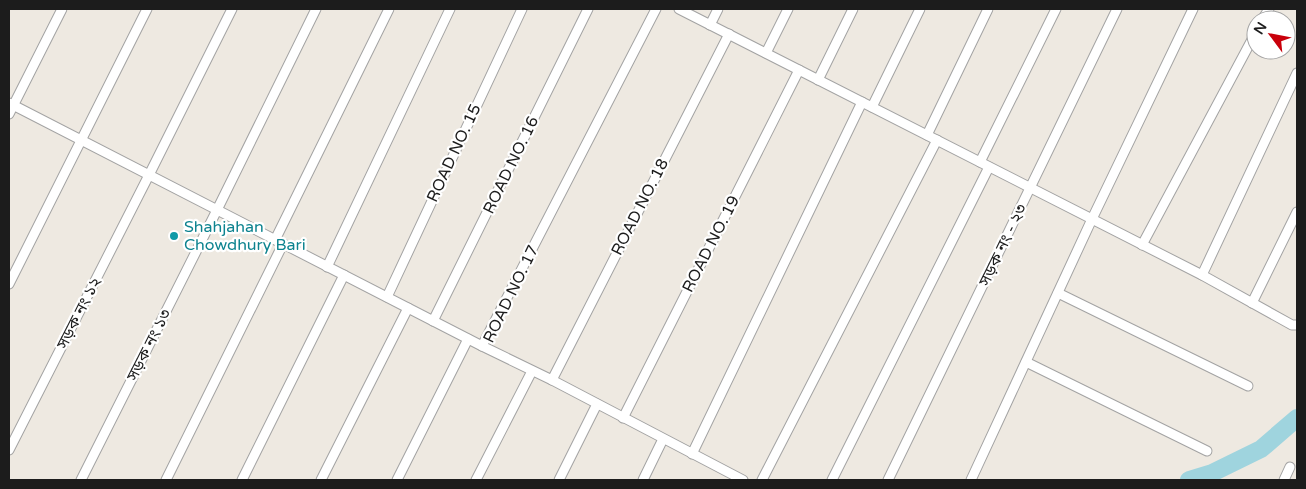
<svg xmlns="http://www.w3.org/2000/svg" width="1306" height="489" font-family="'Varela Round','Noto Sans Bengali',sans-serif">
  <rect width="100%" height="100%" fill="#eee9e1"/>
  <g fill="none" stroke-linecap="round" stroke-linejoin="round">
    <polyline stroke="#9fd4de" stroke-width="18" points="1189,480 1212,473 1261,449 1297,418"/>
    <defs>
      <g id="street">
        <polyline points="679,9 1202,275 1292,325 1297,325"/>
        <polyline points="1262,20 1269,9"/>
        <polyline points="710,25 718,9"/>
        <polyline points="766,53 788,9"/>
        <polyline points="818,80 853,9"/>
        <polyline points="9,103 482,346 552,380 743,480"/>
        <polyline points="872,107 920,9"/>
        <polyline points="9,114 62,9"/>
        <polyline points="927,135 988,9"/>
        <polyline points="980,162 1056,9"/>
        <polyline points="275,240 389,9"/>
        <polyline points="1142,245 1256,32"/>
        <polyline points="327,267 450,9"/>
        <polyline points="1202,275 1297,73"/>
        <polyline points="9,284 147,9"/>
        <polyline points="1058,293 1248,386"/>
        <polyline points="387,297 522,9"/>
        <polyline points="1252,303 1297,212"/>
        <polyline points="433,321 588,9"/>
        <polyline points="482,346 656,9"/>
        <polyline points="1026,362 1207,451"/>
        <polyline points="552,380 729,34"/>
        <polyline points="623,418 799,70"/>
        <polyline points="9,450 149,175 232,9"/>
        <polyline points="692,454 862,102"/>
        <polyline points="81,480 217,210 316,9"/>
        <polyline points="166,480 283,244"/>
        <polyline points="242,480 344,275"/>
        <polyline points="321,480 408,308"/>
        <polyline points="397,480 468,339"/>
        <polyline points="476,480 532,371"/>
        <polyline points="559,480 597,404"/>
        <polyline points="643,480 663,439"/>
        <polyline points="762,480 937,140"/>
        <polyline points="832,480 989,167"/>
        <polyline points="888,480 1117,9"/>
        <polyline points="971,480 1092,219 1193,9"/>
        <polyline points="1284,480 1290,467"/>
      </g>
    </defs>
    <use href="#street" stroke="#a3a3a3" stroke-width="11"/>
    <use href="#street" stroke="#fff" stroke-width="9"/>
  </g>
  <circle fill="#0f9aa8" stroke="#fff" stroke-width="2" cx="174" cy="236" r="5"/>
  <g text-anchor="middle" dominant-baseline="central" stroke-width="4.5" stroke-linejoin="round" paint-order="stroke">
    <g font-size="16" fill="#1c1c1c" stroke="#fff">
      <text transform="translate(454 153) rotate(-65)">ROAD NO. 15</text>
      <text transform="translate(511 165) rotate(-64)">ROAD NO. 16</text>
      <text transform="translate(640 207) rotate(-63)">ROAD NO. 18</text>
      <text transform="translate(711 244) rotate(-63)">ROAD NO. 19</text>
      <text transform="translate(1003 245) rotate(-64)">সড়ক নং - ২৩</text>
      <text transform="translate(511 294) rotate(-64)">ROAD NO. 17</text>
      <text transform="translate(79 313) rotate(-63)">সড়ক নং ১২</text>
      <text transform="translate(149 345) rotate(-63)">সড়ক নং ১৩</text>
    </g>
    <g font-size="16" fill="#0d838f" stroke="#fff" text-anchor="start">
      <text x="184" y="227">Shahjahan<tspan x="184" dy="18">Chowdhury Bari</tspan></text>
    </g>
  </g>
  <rect width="1306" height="489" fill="none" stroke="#1c1c1c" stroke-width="20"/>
  <g transform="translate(1271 35) rotate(302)"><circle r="24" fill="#ffffff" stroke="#a4a4a4"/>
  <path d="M0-4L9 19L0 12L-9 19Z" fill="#c9000b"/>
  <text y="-8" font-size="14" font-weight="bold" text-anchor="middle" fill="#1c1c1c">N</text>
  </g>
</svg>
